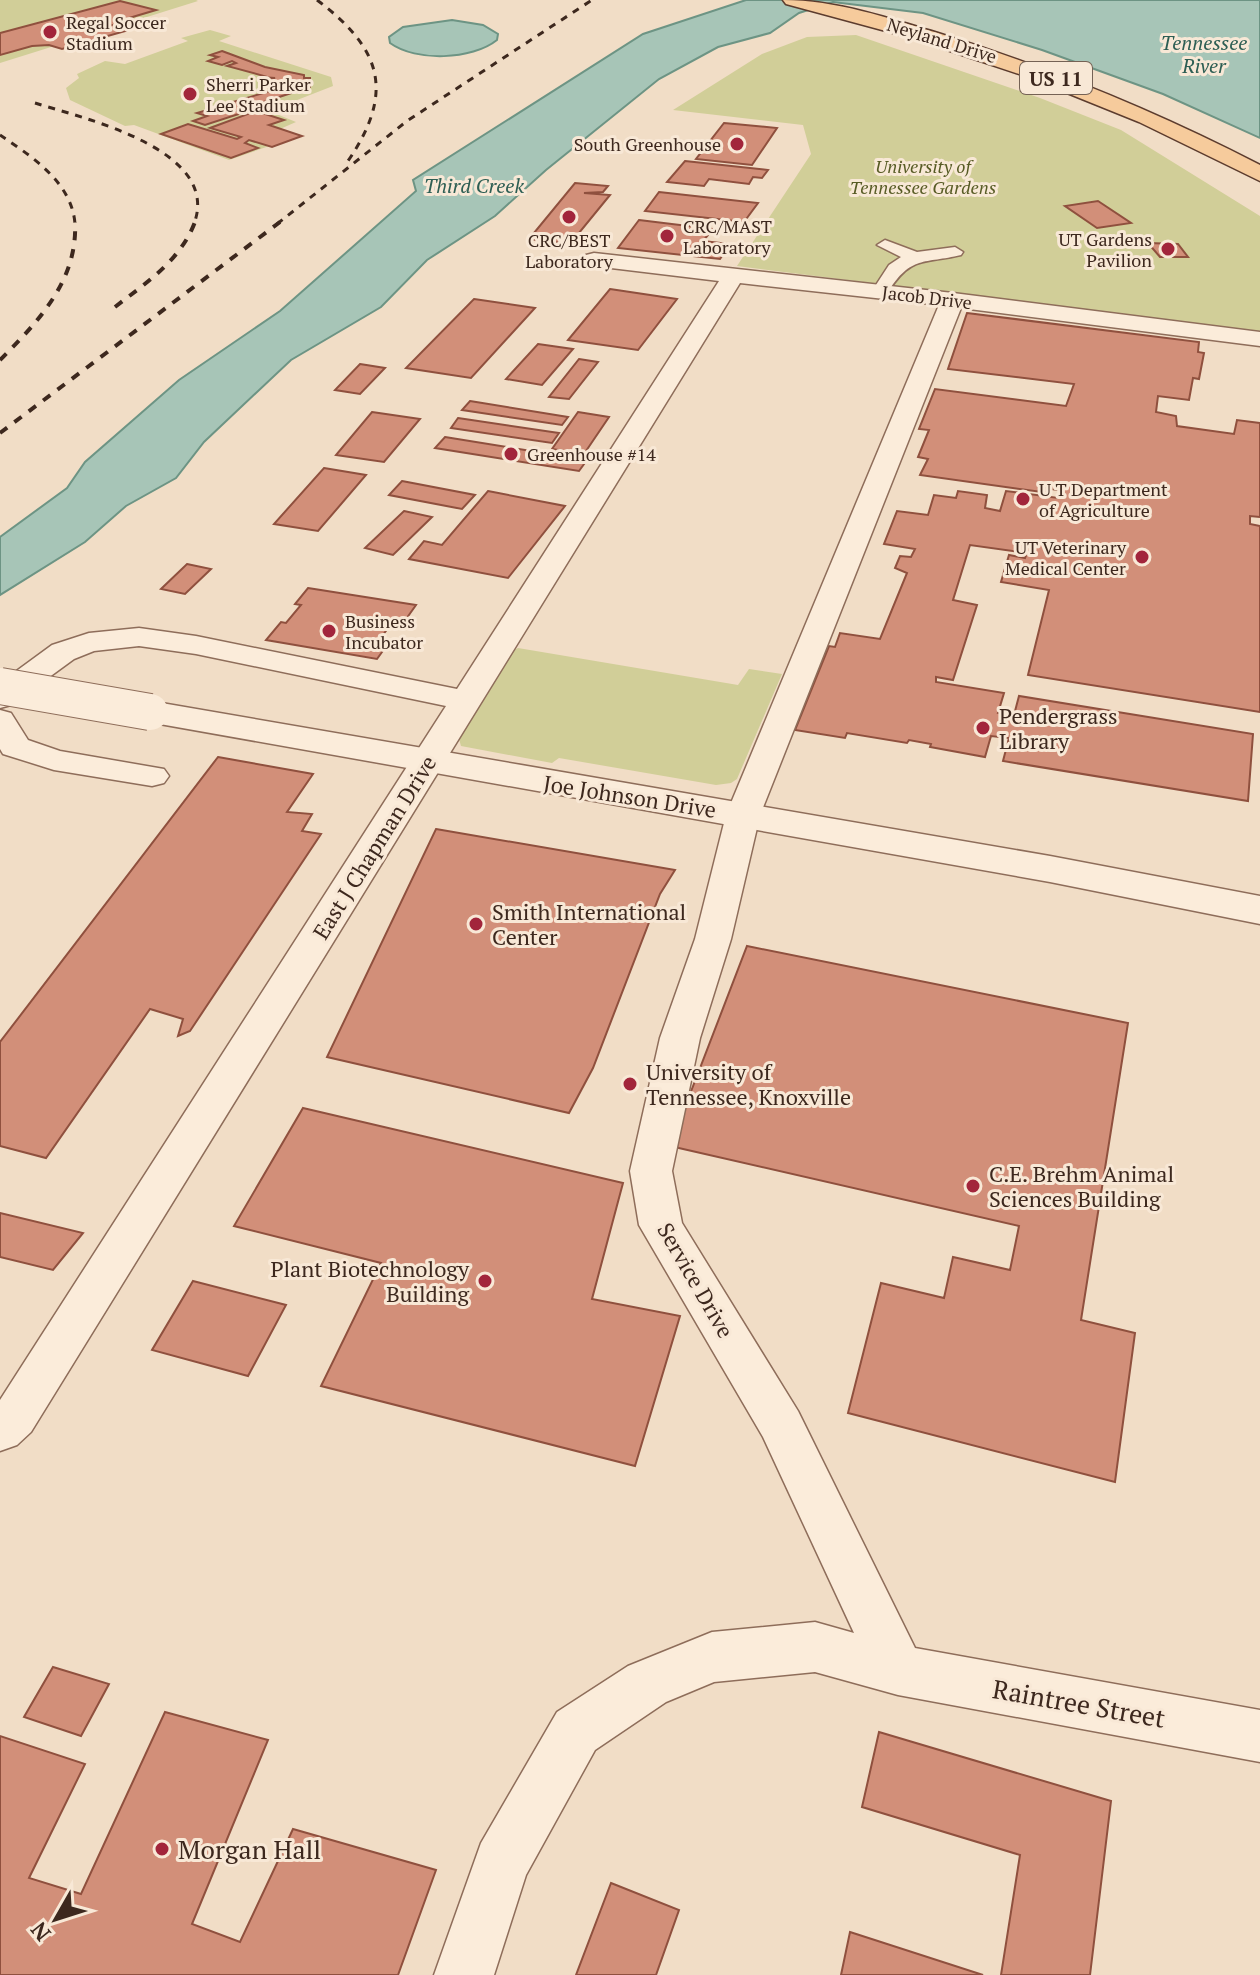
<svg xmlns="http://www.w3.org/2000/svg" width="1260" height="1975" font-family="'PT Serif',serif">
  <rect width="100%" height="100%" fill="#f1ddc6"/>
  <g fill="#d1ce98">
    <polygon points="0,0 196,0 198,1 0,63"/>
    <polygon points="210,30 231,36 219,41 331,77 333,86 269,111 296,122 280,129 301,135 229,160 134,125 125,126 70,100 66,88 79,78 77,74 105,61 125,64 188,41 181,38"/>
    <polygon points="856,35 1040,98 1121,130 1260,216 1260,332 737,266 811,154 803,125 673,110 762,54 807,37"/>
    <polygon points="518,648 738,685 749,669 782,674 737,779 731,783 716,785 559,758 552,763 461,746 459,739 506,654"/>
  </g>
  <g fill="#a7c5b7" stroke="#6d9484" stroke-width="2">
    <polygon points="746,0 1260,0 1260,138 1163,94 1042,50 923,13 833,2 799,13 770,33 718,47 659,79 546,170 495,216 427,260 381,307 291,360 204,442 176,478 126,506 85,542 0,595 0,537 67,488 85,462 179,380 280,311 416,191 413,180 643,34"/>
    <path d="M452 20 483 25 498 34 497 40C472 60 416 62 390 43L389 37 403 27Z"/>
  </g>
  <g fill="#d28f79" stroke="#8f503e" stroke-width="2">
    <polygon points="120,1 156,10 119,21 124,22 113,25 129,30 62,49 49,45 32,46 0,55 0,33"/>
    <polygon points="222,51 265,67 304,75 304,78 310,78 310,87 236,111 242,113 205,125 193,121 207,116 197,113 214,108 223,111 227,109 219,106 274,90 268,88 272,87 273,81 269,80 275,78 261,77 264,76 227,66 236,63 232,61 222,65 208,61 218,57 210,55"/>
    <polygon points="256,111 284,120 269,125 302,136 272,147 249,140 245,143 258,148 231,158 161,134 188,124 237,139 241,137 210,128"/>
    <polygon points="724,123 777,128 752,165 696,159"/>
    <polygon points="685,161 768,170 762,178 753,177 749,184 709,179 704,186 667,182"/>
    <polygon points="575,183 608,186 603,192 584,193 610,195 570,244 529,239"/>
    <polygon points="659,192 758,203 744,222 645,211"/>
    <polygon points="1098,201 1131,223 1097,228 1065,206"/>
    <polygon points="639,220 713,229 703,241 730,244 720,259 618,248"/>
    <polygon points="1148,243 1178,244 1188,257 1160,257"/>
    <polygon points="610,289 677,299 638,350 568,340"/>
    <polygon points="474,299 535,308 471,378 406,368"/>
    <polygon points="967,313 1199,342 1198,352 1204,353 1199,379 1193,378 1189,400 1158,396 1156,412 1176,416 1177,426 1234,434 1237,420 1260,423 1260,517 1250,516 1250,524 1260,526 1260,712 1028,675 1049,590 1001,582 1009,555 1025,558 1027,553 970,545 953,600 977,605 953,680 936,677 936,682 1004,693 998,713 1014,715 1019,696 1253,734 1248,801 1003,761 1009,738 991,736 985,757 930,747 931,744 909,740 907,743 847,733 845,738 795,730 829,646 835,647 840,633 880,639 907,573 895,568 900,556 911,557 915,549 884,544 897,511 928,515 934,495 956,498 958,491 987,495 985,508 1000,511 1006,491 1058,498 1060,490 1050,489 1049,493 920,475 928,459 918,457 929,430 919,429 935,389 1066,406 1074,384 948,369"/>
    <polygon points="538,344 573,349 542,385 506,379"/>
    <polygon points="579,359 598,362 569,399 549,397"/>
    <polygon points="360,364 385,368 360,394 335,390"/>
    <polygon points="470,401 568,417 562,425 462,410"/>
    <polygon points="372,412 420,419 384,462 336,455"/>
    <polygon points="578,412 609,417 584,454 552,449"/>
    <polygon points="458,418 559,433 552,443 451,428"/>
    <polygon points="445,437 587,460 579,471 435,448"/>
    <polygon points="324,468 366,475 318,531 274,524"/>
    <polygon points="402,481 475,495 462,509 389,495"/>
    <polygon points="488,491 565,506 508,578 409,559 424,541 442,545"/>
    <polygon points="404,511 432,517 393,555 365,548"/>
    <polygon points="187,564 211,569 185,594 161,589"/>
    <polygon points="308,588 416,605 404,622 394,620 380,639 390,641 377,659 266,640 281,622 286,623 301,605 295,604"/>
    <polygon points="218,757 313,774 287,812 312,814 302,831 321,834 190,1031 178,1036 183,1019 150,1009 46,1158 0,1146 0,1042"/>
    <polygon points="436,829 675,870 660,894 593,1068 569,1113 327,1057"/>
    <polygon points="747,946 1128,1023 1081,1320 1135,1333 1115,1482 848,1413 881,1283 944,1298 953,1257 1010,1270 1019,1226 670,1146"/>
    <polygon points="303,1108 623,1183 592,1299 680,1316 635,1466 321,1386 381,1263 234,1226"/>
    <polygon points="0,1213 83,1233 53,1270 0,1257"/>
    <polygon points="193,1281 286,1305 248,1376 152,1350"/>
    <polygon points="53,1667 109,1684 81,1736 24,1717"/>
    <polygon points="165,1712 268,1740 192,1924 240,1942 293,1829 436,1870 398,1975 0,1975 0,1736 85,1764 29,1878 81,1894"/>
    <polygon points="879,1732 1111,1801 1090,1975 1001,1975 1020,1855 862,1807"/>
    <polygon points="611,1883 679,1910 656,1975 576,1975"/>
    <polygon points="850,1932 983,1975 841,1975"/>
  </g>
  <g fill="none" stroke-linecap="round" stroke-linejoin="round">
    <defs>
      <path id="pedestrian" d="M885 240 917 252 955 247 963 252 961 255C924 264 911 255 888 292L882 293 874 288 889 265 901 257 877 245Z"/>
      <g id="minor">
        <polygon points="594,253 953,293 1260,332 1260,346 961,308 760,815 731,939 700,1038 672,1171 682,1223 798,1411 915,1648 1260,1710 1260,1762 898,1695 815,1672 714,1682 666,1702 595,1750 526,1875 494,1975 434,1975 481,1843 557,1712 628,1666 712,1632 815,1622 854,1633 763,1437 639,1225 630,1171 660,1038 695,939 726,815 939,305 740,283 31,1432 17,1445 0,1451 0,1400 446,706 196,654 139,646 94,651 74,659 11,705 0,708 0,683 52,645 89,633 139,628 196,636 457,689 719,281 586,265 583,260 586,255"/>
        <polygon points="0,710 11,713 28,740 60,751 164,769 169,776 164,783 152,786 54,770 3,754 0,749"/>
      </g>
      <polygon id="tertiary" points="150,701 1050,856 1260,896 1260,924 1050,882 137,720 131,712 137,704"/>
      <path id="primary" d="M783 0C836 0 888 18 938 33 1050 68 1156 111 1260 165V181L1139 122 1025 76 908 37 786 4Z"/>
    </defs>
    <use href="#pedestrian" stroke="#8e6d5a" stroke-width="3"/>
    <use href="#minor" stroke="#8e6d5a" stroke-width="3"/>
    <use href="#tertiary" stroke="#8e6d5a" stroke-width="3"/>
    <use href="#primary" stroke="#5c3c2e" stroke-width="3"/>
    <use href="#pedestrian" fill="#fbecda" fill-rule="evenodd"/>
    <use href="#minor" fill="#fbecda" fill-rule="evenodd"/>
    <use href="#tertiary" fill="#fbecda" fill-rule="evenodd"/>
    <use href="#primary" fill="#f6cb9c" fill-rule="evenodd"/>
    <g stroke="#3d281e" stroke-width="3" stroke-dasharray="7 7" stroke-linecap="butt">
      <path d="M317 0C382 49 395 92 348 161"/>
      <path d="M35 103C82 118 222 149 194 224"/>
      <path d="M0 135C31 156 72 182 75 224"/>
      <polyline points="277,224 407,121 592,0"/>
    </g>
    <g stroke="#3d281e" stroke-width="4" stroke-dasharray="9 9" stroke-linecap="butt">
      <path d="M115 307C147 282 180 261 195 222"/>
      <path d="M0 360C39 321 78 280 75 222"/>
      <polyline points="0,433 280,222"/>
    </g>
    <defs>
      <polyline id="tertiary-bridge" points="0,686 150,712"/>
    </defs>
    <use href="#tertiary-bridge" stroke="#8e6d5a" stroke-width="38" stroke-linecap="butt"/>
    <use href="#tertiary-bridge" stroke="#fbecda" stroke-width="36"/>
  </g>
  <g fill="#a2253b" stroke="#f8e8d6" stroke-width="3">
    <circle cx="50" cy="32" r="8"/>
    <circle cx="190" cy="94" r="8"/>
    <circle cx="737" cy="144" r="8"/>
    <circle cx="569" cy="217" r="8"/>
    <circle cx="667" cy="236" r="8"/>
    <circle cx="1168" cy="249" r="8"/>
    <circle cx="511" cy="454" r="8"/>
    <circle cx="1023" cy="499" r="8"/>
    <circle cx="1142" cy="557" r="8"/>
    <circle cx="329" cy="631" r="8"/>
    <circle cx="983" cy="728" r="8"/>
    <circle cx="476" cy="924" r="8"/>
    <circle cx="630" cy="1084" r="8"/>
    <circle cx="973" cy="1186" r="8"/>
    <circle cx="485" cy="1281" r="8"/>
    <circle cx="162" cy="1849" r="8"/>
  </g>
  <g text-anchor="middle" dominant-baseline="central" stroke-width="6" stroke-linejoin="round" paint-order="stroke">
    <g font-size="18" fill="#3d281e" stroke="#f8e8d6" text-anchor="start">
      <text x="66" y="22">Regal Soccer<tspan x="66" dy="21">Stadium</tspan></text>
      <text x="206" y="84">Sherri Parker<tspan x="206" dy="21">Lee Stadium</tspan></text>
      <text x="721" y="144" text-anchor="end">South Greenhouse</text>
      <text x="683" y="226">CRC/MAST<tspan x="683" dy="21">Laboratory</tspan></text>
      <text x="1152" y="239" text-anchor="end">UT Gardens<tspan x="1152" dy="21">Pavilion</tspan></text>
      <text x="569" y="240" text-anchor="middle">CRC/BEST<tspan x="569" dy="21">Laboratory</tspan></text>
      <text x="527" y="454">Greenhouse #14</text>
      <text x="1039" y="489">U T Department<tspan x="1039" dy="21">of Agriculture</tspan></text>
      <text x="1126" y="547" text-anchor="end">UT Veterinary<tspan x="1126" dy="21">Medical Center</tspan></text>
      <text x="345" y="621">Business<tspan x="345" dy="21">Incubator</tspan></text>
    </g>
    <g font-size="18" fill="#3d281e" stroke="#f8e8d6">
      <text transform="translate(942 40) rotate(17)">Neyland Drive</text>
      <text transform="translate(927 297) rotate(7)">Jacob Drive</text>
    </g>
    <g font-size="18" font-style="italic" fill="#575b24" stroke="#f8e8d6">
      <text x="923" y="166">University of<tspan x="923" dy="21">Tennessee Gardens</tspan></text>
    </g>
    <g font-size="20" font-style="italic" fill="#2d5e53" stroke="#f8e8d6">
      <text x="1204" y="42">Tennessee<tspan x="1204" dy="23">River</tspan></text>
      <text x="474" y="185">Third Creek</text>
    </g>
    <rect fill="#f8e8d6" stroke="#756255" stroke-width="2" x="1020" y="62" width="72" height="32" rx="6"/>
    <g font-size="20" font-weight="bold" fill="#3d281e">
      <text x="1056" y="78">US 11</text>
    </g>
    <g font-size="22" fill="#3d281e" stroke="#f8e8d6" text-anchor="start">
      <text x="999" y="715">Pendergrass<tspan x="999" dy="25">Library</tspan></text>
      <text x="492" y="911">Smith International<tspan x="492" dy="25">Center</tspan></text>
      <text x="646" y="1071">University of<tspan x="646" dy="25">Tennessee, Knoxville</tspan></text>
      <text x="989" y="1173">C.E. Brehm Animal<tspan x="989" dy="25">Sciences Building</tspan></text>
      <text x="469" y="1268" text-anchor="end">Plant Biotechnology<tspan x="469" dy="25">Building</tspan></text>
    </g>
    <g font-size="22" fill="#3d281e" stroke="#f8e8d6">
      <text transform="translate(630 796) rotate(9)">Joe Johnson Drive</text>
      <text transform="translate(374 847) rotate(-58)">East J Chapman Drive</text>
      <text transform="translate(696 1280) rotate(60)">Service Drive</text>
    </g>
    <g font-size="26" fill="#3d281e" stroke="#f8e8d6">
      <text transform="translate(1079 1703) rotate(10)">Raintree Street</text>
    </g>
    <g font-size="26" fill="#3d281e" stroke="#f8e8d6" text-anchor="start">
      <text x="178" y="1849">Morgan Hall</text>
    </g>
  </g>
  <g transform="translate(56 1919) rotate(231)" stroke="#f8e8d6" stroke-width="6" paint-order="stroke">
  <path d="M0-6L14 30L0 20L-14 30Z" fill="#3d281e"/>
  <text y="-12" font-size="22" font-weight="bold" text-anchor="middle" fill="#3d281e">N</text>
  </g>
</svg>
